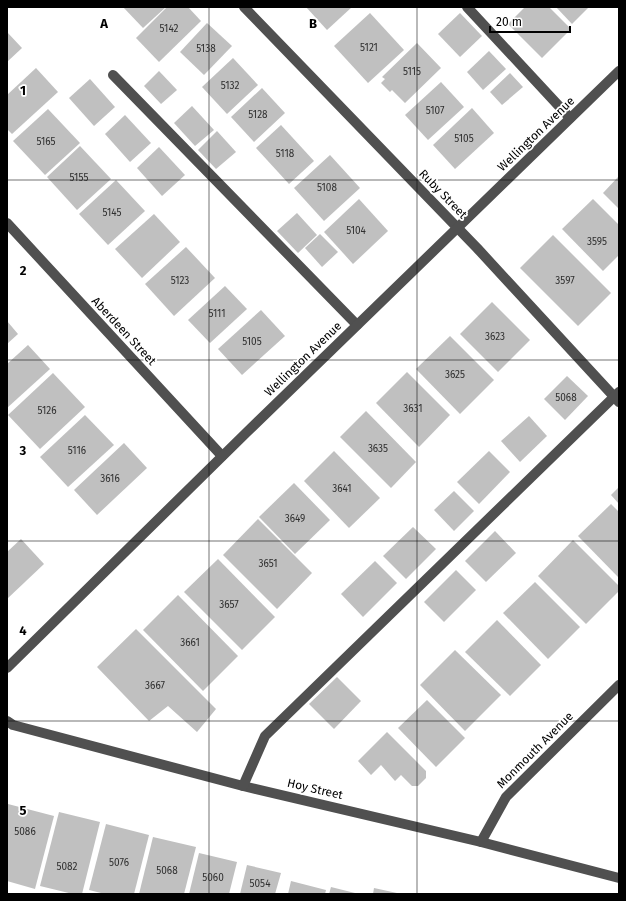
<svg xmlns="http://www.w3.org/2000/svg" width="626" height="901" font-family="'Fira Sans',sans-serif">
  <rect width="100%" height="100%" fill="#fff"/>
  <g fill="#c0c0c0">
    <polygon points="123,7 166,7 143,28"/>
    <polygon points="167,7 188,7 201,21 159,62 136,38"/>
    <polygon points="306,7 352,7 327,30"/>
    <polygon points="525,7 549,7 571,29 542,58 508,24"/>
    <polygon points="556,7 589,7 572,24"/>
    <polygon points="370,13 404,50 368,83 334,46"/>
    <polygon points="460,13 482,36 460,57 438,34"/>
    <polygon points="207,23 232,46 204,75 180,52"/>
    <polygon points="7,32 22,48 7,62"/>
    <polygon points="417,43 441,68 405,103 392,90 390,92 381,83 385,79 382,77"/>
    <polygon points="489,51 506,69 483,90 467,72"/>
    <polygon points="233,58 258,85 227,114 202,87"/>
    <polygon points="36,68 58,92 12,134 7,129 7,95"/>
    <polygon points="159,71 177,90 161,104 144,86"/>
    <polygon points="510,73 523,87 502,105 490,92"/>
    <polygon points="90,79 115,107 94,126 69,98"/>
    <polygon points="441,82 464,107 428,140 405,115"/>
    <polygon points="262,88 285,113 254,142 231,117"/>
    <polygon points="192,106 214,130 195,146 174,123"/>
    <polygon points="472,108 494,133 455,169 433,145"/>
    <polygon points="48,109 80,143 45,175 13,141"/>
    <polygon points="125,115 151,143 130,162 105,134"/>
    <polygon points="281,125 314,161 289,184 256,148"/>
    <polygon points="217,131 236,152 216,169 198,150"/>
    <polygon points="80,146 111,179 77,210 47,177"/>
    <polygon points="159,147 185,175 162,196 137,168"/>
    <polygon points="330,155 360,188 324,221 294,188"/>
    <polygon points="619,176 619,209 603,193"/>
    <polygon points="116,180 145,211 108,245 79,214"/>
    <polygon points="359,199 388,231 353,264 324,232"/>
    <polygon points="593,199 619,225 619,255 603,271 562,229"/>
    <polygon points="297,213 317,235 298,253 277,231"/>
    <polygon points="154,214 180,242 142,278 115,249"/>
    <polygon points="320,234 338,252 322,267 305,248"/>
    <polygon points="553,235 611,293 578,326 520,268"/>
    <polygon points="186,247 215,278 174,316 145,284"/>
    <polygon points="225,286 247,309 210,343 188,320"/>
    <polygon points="492,302 530,340 498,372 460,334"/>
    <polygon points="261,310 285,336 242,375 218,349"/>
    <polygon points="7,321 18,334 7,344"/>
    <polygon points="450,336 494,380 460,414 416,369"/>
    <polygon points="28,345 50,369 7,408 7,364"/>
    <polygon points="407,372 450,415 419,447 376,403"/>
    <polygon points="53,373 85,407 40,449 8,415"/>
    <polygon points="567,376 588,396 565,420 544,399"/>
    <polygon points="366,411 416,462 391,488 340,437"/>
    <polygon points="85,415 114,445 68,487 40,457"/>
    <polygon points="529,416 547,436 520,462 501,441"/>
    <polygon points="124,443 147,468 97,515 74,490"/>
    <polygon points="334,451 380,498 349,528 304,481"/>
    <polygon points="489,451 510,472 479,504 457,482"/>
    <polygon points="294,483 330,520 295,554 259,517"/>
    <polygon points="619,487 619,504 611,495"/>
    <polygon points="454,491 474,511 454,531 434,510"/>
    <polygon points="611,504 619,512 619,578 578,536"/>
    <polygon points="258,519 312,573 277,609 223,555"/>
    <polygon points="413,527 436,549 406,579 383,556"/>
    <polygon points="495,531 516,553 486,582 465,561"/>
    <polygon points="21,539 44,564 7,599 7,552"/>
    <polygon points="573,540 619,586 619,591 586,624 538,576"/>
    <polygon points="218,559 275,617 242,650 184,592"/>
    <polygon points="375,561 397,583 363,617 341,594"/>
    <polygon points="456,570 476,590 444,622 424,602"/>
    <polygon points="535,582 580,627 548,659 503,613"/>
    <polygon points="178,595 238,656 203,691 143,630"/>
    <polygon points="497,620 541,665 510,696 465,652"/>
    <polygon points="136,629 216,709 197,732 168,706 149,721 97,667"/>
    <polygon points="455,650 501,695 465,731 420,685"/>
    <polygon points="337,677 361,701 334,729 309,704"/>
    <polygon points="427,700 465,738 436,767 398,728"/>
    <polygon points="387,732 426,771 426,778 418,786 412,786 401,775 395,781 381,765 371,775 358,761"/>
    <polygon points="8,804 54,816 35,889 7,881"/>
    <polygon points="59,812 100,822 82,894 73,894 40,886"/>
    <polygon points="106,824 149,835 134,894 105,894 89,890"/>
    <polygon points="153,837 196,847 184,894 139,894"/>
    <polygon points="199,853 237,862 229,894 189,894"/>
    <polygon points="247,865 281,873 275,894 240,894"/>
    <polygon points="291,881 326,890 325,894 288,894"/>
    <polygon points="331,887 355,893 355,894 329,894"/>
    <polygon points="374,888 397,893 397,894 373,894"/>
  </g>
  <g fill="none" stroke-linecap="round" stroke-linejoin="round">
    <g stroke="#505050" stroke-width="10">
      <polyline points="244,7 477,248 619,402"/>
      <polyline points="467,7 570,118"/>
      <polyline points="113,75 357,325"/>
      <polyline points="7,223 222,456"/>
      <polyline points="7,668 247,432 619,71"/>
      <polyline points="7,721 13,725 243,786 481,842 619,878"/>
      <polyline points="243,786 265,736 619,392"/>
      <polyline points="481,842 506,797 619,685"/>
    </g>
  </g>
  <path fill="none" stroke="#000" stroke-width="1" stroke-opacity="0.55" d="M209 7V894M417 7V894M7 180H619M7 360H619M7 541H619M7 721H619"/>
  <g text-anchor="middle" dominant-baseline="central" stroke-width="3.5" stroke-linejoin="round" paint-order="stroke">
    <g font-size="10" fill="#303030">
      <text x="169" y="29">5142</text>
      <text x="369" y="48">5121</text>
      <text x="206" y="49">5138</text>
      <text x="412" y="72">5115</text>
      <text x="230" y="86">5132</text>
      <text x="435" y="111">5107</text>
      <text x="258" y="115">5128</text>
      <text x="464" y="139">5105</text>
      <text x="46" y="142">5165</text>
      <text x="285" y="154">5118</text>
      <text x="79" y="178">5155</text>
      <text x="327" y="188">5108</text>
      <text x="112" y="213">5145</text>
      <text x="356" y="231">5104</text>
      <text x="597" y="242">3595</text>
      <text x="180" y="281">5123</text>
      <text x="565" y="281">3597</text>
      <text x="217" y="314">5111</text>
      <text x="495" y="337">3623</text>
      <text x="252" y="342">5105</text>
      <text x="455" y="375">3625</text>
      <text x="566" y="398">5068</text>
      <text x="413" y="409">3631</text>
      <text x="47" y="411">5126</text>
      <text x="378" y="449">3635</text>
      <text x="77" y="451">5116</text>
      <text x="110" y="479">3616</text>
      <text x="342" y="489">3641</text>
      <text x="295" y="519">3649</text>
      <text x="268" y="564">3651</text>
      <text x="229" y="605">3657</text>
      <text x="190" y="643">3661</text>
      <text x="155" y="686">3667</text>
      <text x="25" y="832">5086</text>
      <text x="119" y="863">5076</text>
      <text x="67" y="867">5082</text>
      <text x="167" y="871">5068</text>
      <text x="213" y="878">5060</text>
      <text x="260" y="884">5054</text>
    </g>
    <g font-size="12" fill="#000" stroke="#fff">
      <text transform="translate(536 134) rotate(-44)">Wellington Avenue</text>
      <text transform="translate(443 194) rotate(46)">Ruby Street</text>
      <text transform="translate(124 331) rotate(47)">Aberdeen Street</text>
      <text transform="translate(303 359) rotate(-44)">Wellington Avenue</text>
      <text transform="translate(535 750) rotate(-45)">Monmouth Avenue</text>
      <text transform="translate(315 789) rotate(13)">Hoy Street</text>
    </g>
  </g>
  <g font-size="13" text-anchor="middle" font-weight="bold" fill="#000" stroke="#fff" stroke-width="3.5" stroke-linejoin="round" paint-order="stroke">
    <text x="104" y="28">A</text>
    <text x="313" y="28">B</text>
    <text x="23" y="95">1</text>
    <text x="23" y="275">2</text>
    <text x="23" y="455">3</text>
    <text x="23" y="635">4</text>
    <text x="23" y="815">5</text>
  </g>
  <rect width="626" height="901" fill="none" stroke="#000000" stroke-width="16"/>
  <path d="M490 26v6h80v-6" fill="none" stroke="#000000" stroke-width="2"/>
  <text x="496" y="26" font-size="12" fill="#000000" stroke="#ffffff" stroke-width="3" paint-order="stroke">20 m</text>
</svg>
